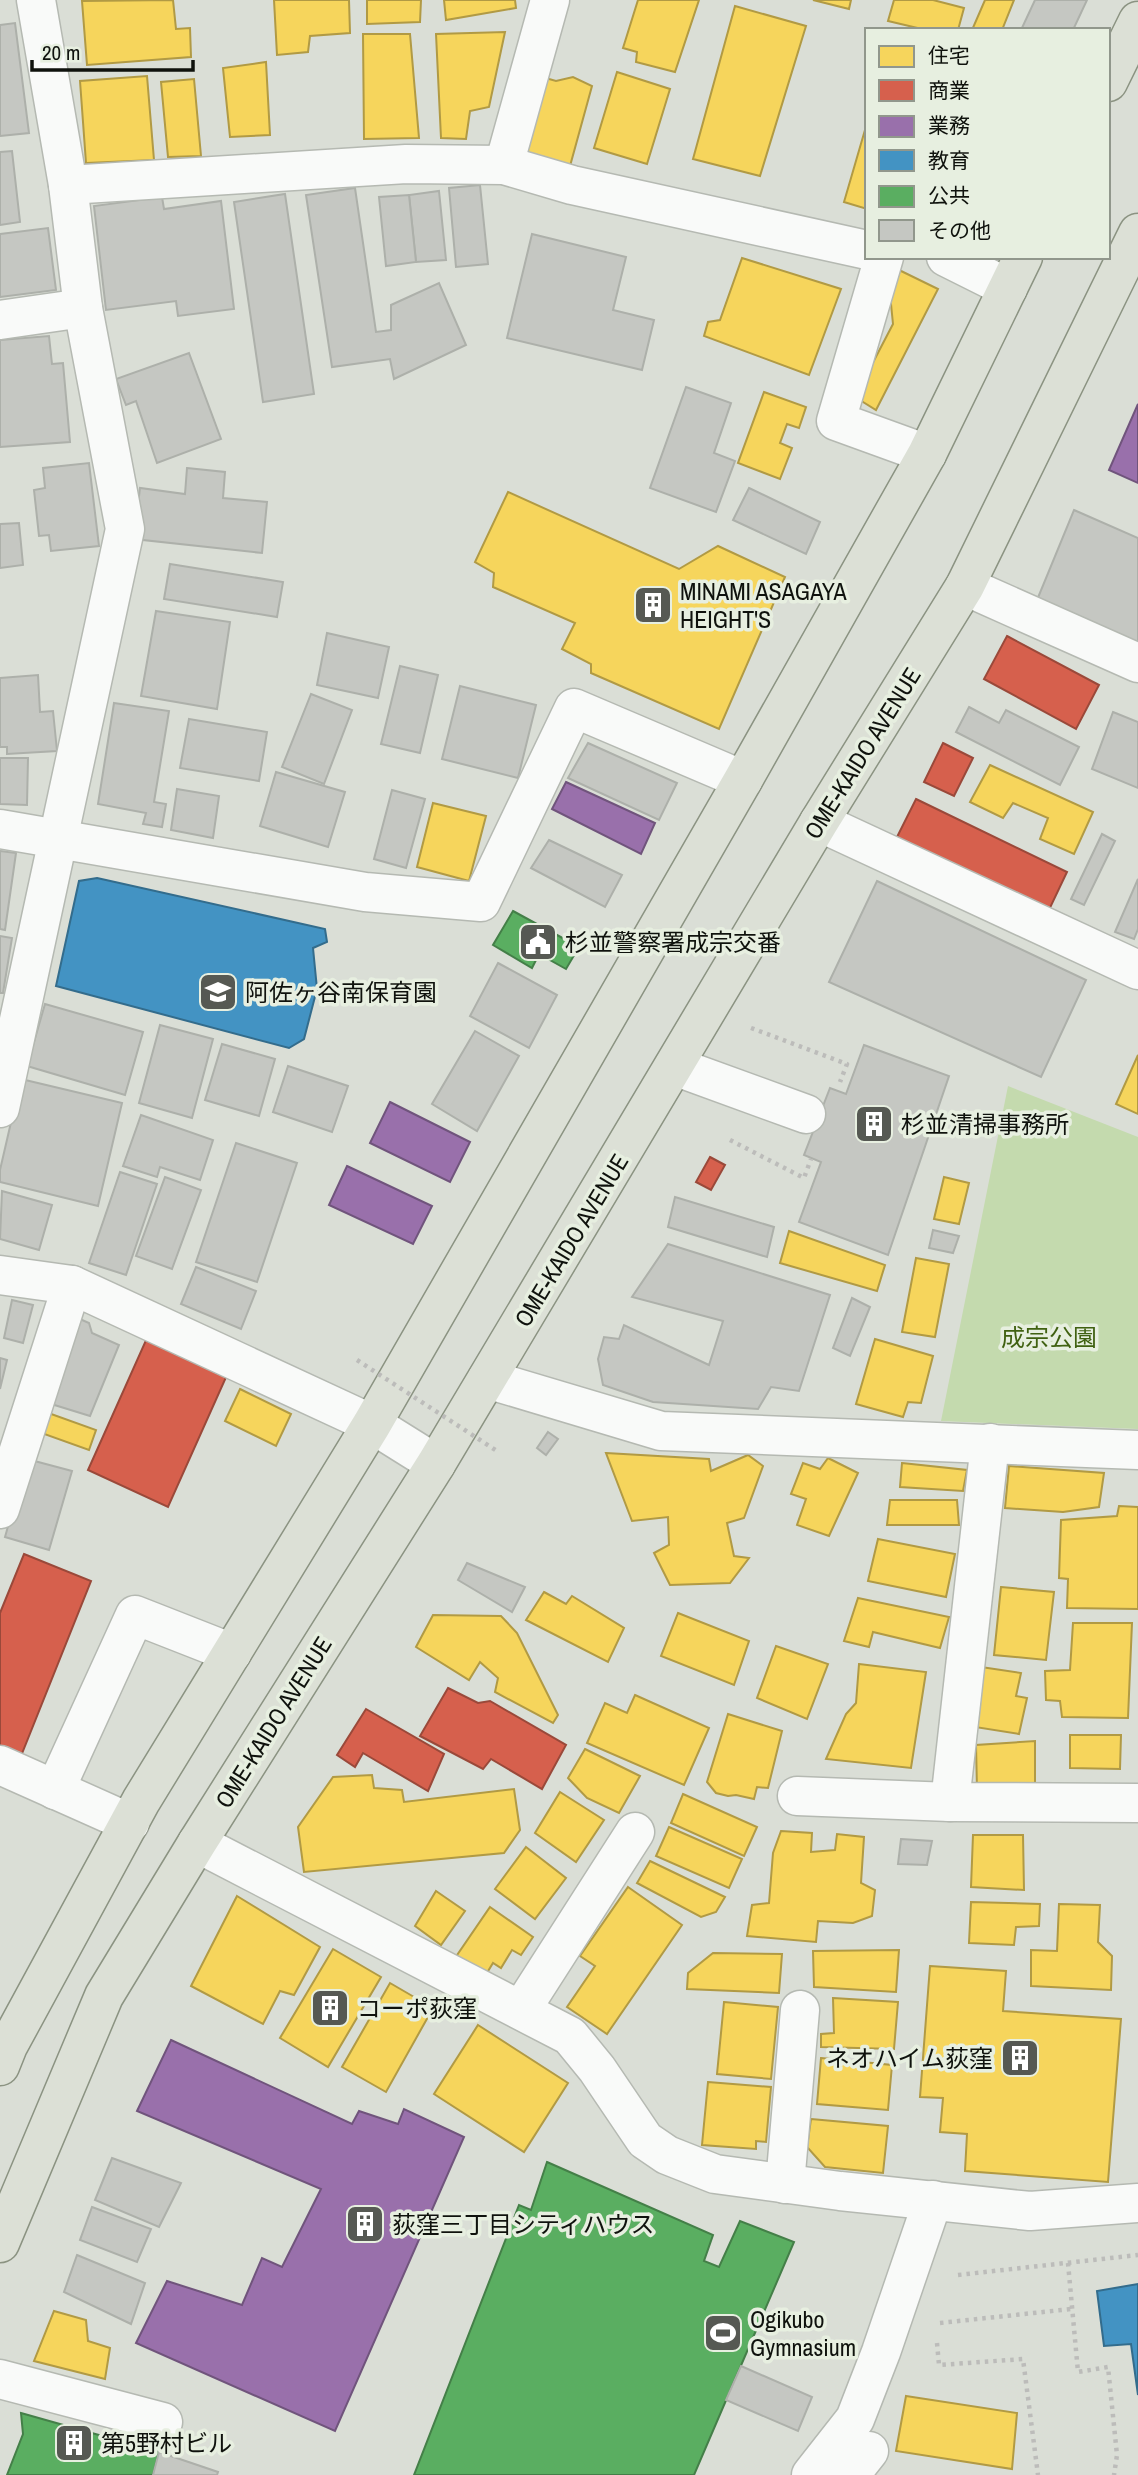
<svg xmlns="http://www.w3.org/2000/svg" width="1138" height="2475" font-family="'Archivo Narrow','Noto Sans JP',sans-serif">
  <rect width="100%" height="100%" fill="#daded6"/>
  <polygon fill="#c4daae" points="1008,1086 1138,1137 1138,1429 941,1421"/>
  <g fill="#f6d55c" stroke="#b19a44" stroke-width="2">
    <polygon points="173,0 176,29 190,28 191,57 87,65 82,1"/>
    <polygon points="274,0 349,0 350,33 310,36 308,52 277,55"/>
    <polygon points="367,0 421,0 420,22 367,24"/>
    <polygon points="444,0 515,0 516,8 446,20"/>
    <polygon points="638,0 699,0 675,72 636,62 637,52 623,48"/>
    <polygon points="813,0 851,0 849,9"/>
    <polygon points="894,0 933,0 964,8 958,30 926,30 888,21"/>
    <polygon points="985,0 1014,0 1002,30 972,30"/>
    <polygon points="735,6 806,26 760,176 693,159"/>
    <polygon points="505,32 489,107 470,111 466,139 441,138 436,34"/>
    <polygon points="363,34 410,34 419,138 364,139"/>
    <polygon points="266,62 270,135 230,137 223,68"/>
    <polygon points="617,72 670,89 647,164 594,148"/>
    <polygon points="147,76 154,160 86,163 80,81"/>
    <polygon points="542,77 556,81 573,77 592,86 570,166 521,156"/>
    <polygon points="194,79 201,156 168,157 161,82"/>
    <polygon points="867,123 867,209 844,202"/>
    <polygon points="742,258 841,289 809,375 704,336 708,322 720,320"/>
    <polygon points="897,269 938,289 876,410 855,397 893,324 889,284"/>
    <polygon points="764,392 806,407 799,428 787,424 780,443 792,448 780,479 738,463"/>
    <polygon points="508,492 679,569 718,546 785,577 719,729 591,673 591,664 562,649 575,623 493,587 494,573 475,562"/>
    <polygon points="990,765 1093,812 1074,854 1040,839 1048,818 1013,803 1003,818 970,802"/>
    <polygon points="433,803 486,816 469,881 417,867"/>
    <polygon points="1138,1055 1138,1114 1116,1104"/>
    <polygon points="944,1177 969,1183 959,1224 934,1219"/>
    <polygon points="789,1231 885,1265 877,1291 780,1263"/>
    <polygon points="916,1258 949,1264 935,1337 902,1332"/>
    <polygon points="875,1339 933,1356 921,1403 908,1402 903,1417 856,1404"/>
    <polygon points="240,1389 291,1414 276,1446 225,1421"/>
    <polygon points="40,1410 96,1430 89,1450 33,1430"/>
    <polygon points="606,1453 709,1459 711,1471 748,1455 763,1466 744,1518 727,1523 734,1556 749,1558 730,1583 670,1585 654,1553 669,1545 668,1517 632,1521"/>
    <polygon points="828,1458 858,1473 829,1536 797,1525 806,1499 791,1494 803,1463 820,1469"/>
    <polygon points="902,1463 967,1470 963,1491 900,1487"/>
    <polygon points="1009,1466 1104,1473 1099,1507 1063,1512 1005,1508"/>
    <polygon points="890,1500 957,1500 959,1525 887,1525"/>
    <polygon points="1119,1506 1138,1507 1138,1609 1067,1608 1068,1579 1059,1578 1061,1520 1117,1516"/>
    <polygon points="878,1539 955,1554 946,1597 868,1581"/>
    <polygon points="1001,1587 1054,1592 1046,1660 994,1655"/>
    <polygon points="544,1592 566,1604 572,1596 624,1628 608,1662 526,1620"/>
    <polygon points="858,1598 949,1617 940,1648 873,1632 869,1647 844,1641"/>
    <polygon points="678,1613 749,1641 734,1685 661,1656"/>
    <polygon points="433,1615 501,1616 517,1633 558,1715 553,1723 495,1692 498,1678 480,1662 469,1680 416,1647"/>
    <polygon points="1073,1623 1132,1623 1128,1718 1062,1717 1060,1701 1046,1700 1045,1671 1070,1670"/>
    <polygon points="776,1646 828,1664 807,1719 757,1698"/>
    <polygon points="859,1664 926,1672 911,1768 826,1759 846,1714 856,1703"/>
    <polygon points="981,1667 1021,1673 1016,1696 1027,1698 1019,1734 975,1727"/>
    <polygon points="635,1695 709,1728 684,1785 587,1743 605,1703 627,1713"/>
    <polygon points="728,1714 782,1731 768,1788 757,1787 754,1799 736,1795 728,1796 716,1793 707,1782"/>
    <polygon points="1070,1735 1121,1735 1120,1769 1070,1768"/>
    <polygon points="1035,1741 1035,1787 977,1789 976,1745"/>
    <polygon points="585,1749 640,1776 619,1813 587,1798 568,1778"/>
    <polygon points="372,1775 374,1788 402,1790 404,1802 514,1789 520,1830 504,1853 304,1872 298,1827 333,1777"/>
    <polygon points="560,1792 604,1820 576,1862 535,1833"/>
    <polygon points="683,1794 757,1827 744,1856 671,1823"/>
    <polygon points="669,1827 742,1859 729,1888 656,1856"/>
    <polygon points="781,1831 812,1833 811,1852 835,1850 837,1834 864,1837 861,1883 875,1890 872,1916 853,1923 818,1921 816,1942 747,1936 752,1905 769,1903 773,1853"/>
    <polygon points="973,1835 1023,1835 1024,1890 971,1887"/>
    <polygon points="526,1847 566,1878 535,1919 495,1889"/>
    <polygon points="650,1861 725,1897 716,1912 701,1917 637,1883"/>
    <polygon points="628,1887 682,1925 607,2034 567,2007 595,1966 580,1956"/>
    <polygon points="436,1891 465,1911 441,1945 415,1926"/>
    <polygon points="237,1896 320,1947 294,1995 280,1991 263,2024 191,1986"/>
    <polygon points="971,1902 1040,1904 1039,1926 1016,1927 1014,1945 969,1943"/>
    <polygon points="1059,1904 1100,1905 1098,1942 1112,1956 1111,1990 1031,1986 1031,1950 1057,1951"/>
    <polygon points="490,1907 533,1937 521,1955 512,1950 501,1968 493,1963 482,1981 453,1961"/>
    <polygon points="333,1949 381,1977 328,2067 280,2038"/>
    <polygon points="899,1950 896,1992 814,1987 813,1951"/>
    <polygon points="713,1953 782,1954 779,1993 687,1989 688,1973"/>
    <polygon points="930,1966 1006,1971 1003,2011 1121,2019 1108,2182 965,2171 967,2134 940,2132 943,2098 920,2097"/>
    <polygon points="390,1983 433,2008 386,2092 342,2067"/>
    <polygon points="833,1998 898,2002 894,2049 821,2047 821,2034 834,2033"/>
    <polygon points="724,2002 778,2007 771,2079 717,2074"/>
    <polygon points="478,2025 568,2083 524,2152 434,2094"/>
    <polygon points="821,2058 892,2065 888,2110 817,2104"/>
    <polygon points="708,2082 771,2087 766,2142 756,2141 756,2149 702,2145"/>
    <polygon points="811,2119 888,2126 883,2173 825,2167 807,2147"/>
    <polygon points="54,2311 86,2320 88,2341 110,2348 105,2379 34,2361"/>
    <polygon points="906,2396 1017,2413 1012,2469 896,2451"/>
  </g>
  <g fill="#d6604d" stroke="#9a493a" stroke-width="2">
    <polygon points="1007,636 1099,685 1076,729 984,679"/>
    <polygon points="943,743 973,758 954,796 924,782"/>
    <polygon points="916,799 1067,872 1048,912 896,839"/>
    <polygon points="710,1157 725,1165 711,1190 696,1182"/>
    <polygon points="147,1338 227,1375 168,1507 88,1470"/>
    <polygon points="24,1554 91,1581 21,1756 0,1747 0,1613"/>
    <polygon points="448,1688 478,1703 490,1701 566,1745 542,1789 491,1759 483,1769 420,1736"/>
    <polygon points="366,1709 444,1754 428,1791 363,1753 355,1767 337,1755"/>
  </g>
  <g fill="#9970ab" stroke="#70547c" stroke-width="2">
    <polygon points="1138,404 1138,483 1109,470"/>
    <polygon points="566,782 655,823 641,854 552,809"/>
    <polygon points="390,1102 470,1142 450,1182 370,1143"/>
    <polygon points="347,1166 432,1206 413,1244 329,1205"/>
    <polygon points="171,2040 352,2124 359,2111 398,2124 404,2109 464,2137 335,2431 136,2343 167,2281 242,2305 262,2258 282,2267 321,2189 137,2111"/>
  </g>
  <g fill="#4393c3" stroke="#336c8c" stroke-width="2">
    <polygon points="97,878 325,929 327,942 313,948 317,989 304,1039 289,1048 56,986 79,881"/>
    <polygon points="1138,2284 1138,2395 1131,2344 1104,2346 1097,2291"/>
  </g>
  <g fill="#5aae61" stroke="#447f48" stroke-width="2">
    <polygon points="513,911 579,947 566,969 539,954 532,968 493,945"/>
    <polygon points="547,2162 713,2235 704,2261 719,2267 740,2221 794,2242 694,2475 414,2475 519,2205 531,2210"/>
    <polygon points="21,2413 159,2452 153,2475 7,2475 23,2434"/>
  </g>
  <g fill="#c5c7c2" stroke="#adb0aa" stroke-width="2">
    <polygon points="1035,0 1087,0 1073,30 1021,30"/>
    <polygon points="15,23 29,133 0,136 0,25"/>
    <polygon points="12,151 20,222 0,225 0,152"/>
    <polygon points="480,185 488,264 456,267 449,188"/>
    <polygon points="355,188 376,332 391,330 391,305 439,283 466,345 394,379 390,359 332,367 306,195"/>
    <polygon points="439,191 446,260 416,262 409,195"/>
    <polygon points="285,194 314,394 263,402 234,202"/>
    <polygon points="409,195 416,262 386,266 379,197"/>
    <polygon points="162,197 164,209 221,201 234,309 178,316 176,301 106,310 94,206"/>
    <polygon points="48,228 56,290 0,297 0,234"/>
    <polygon points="532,234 626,257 613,310 654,320 642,370 507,338"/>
    <polygon points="49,336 52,364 63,363 70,442 0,447 0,340"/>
    <polygon points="189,353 221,439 157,463 136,401 126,405 116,379"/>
    <polygon points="686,387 731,403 714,453 735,461 716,512 650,488"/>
    <polygon points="89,463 99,546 51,551 49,535 39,536 34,490 45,488 43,468"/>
    <polygon points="187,468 225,472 223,498 267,502 262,553 134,539 140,488 185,494"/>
    <polygon points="749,488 820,522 806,554 733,520"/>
    <polygon points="1074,510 1138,538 1138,643 1037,600"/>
    <polygon points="19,523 23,565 0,568 0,524"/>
    <polygon points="170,564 283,582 277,617 164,599"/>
    <polygon points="156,611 230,622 217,709 141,696"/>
    <polygon points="327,633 389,647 378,698 317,685"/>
    <polygon points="400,666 438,675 420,753 381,744"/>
    <polygon points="38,675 40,712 53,711 57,751 7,754 7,747 0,747 0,678"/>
    <polygon points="460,686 536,705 518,778 442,759"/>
    <polygon points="311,694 352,710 324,784 282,767"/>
    <polygon points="114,703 169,711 154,802 166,804 162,827 143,824 146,813 98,804"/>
    <polygon points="969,707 999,723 1006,710 1079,747 1060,785 956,732"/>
    <polygon points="1113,712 1138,722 1138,788 1092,769"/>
    <polygon points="189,719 267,732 259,781 180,768"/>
    <polygon points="588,743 677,783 659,820 568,778"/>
    <polygon points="0,758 28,758 27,805 0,804"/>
    <polygon points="276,772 345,792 328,847 260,826"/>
    <polygon points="177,789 219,796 213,838 171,830"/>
    <polygon points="392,790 425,799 406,868 374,859"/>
    <polygon points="1102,834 1115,841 1084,905 1071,899"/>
    <polygon points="549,840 622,875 605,907 531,868"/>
    <polygon points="0,851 16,853 5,930 0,929"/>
    <polygon points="1138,879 1138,929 1134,939 1115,932"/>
    <polygon points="877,881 1086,980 1041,1077 829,982"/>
    <polygon points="0,936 12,938 3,993 0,993"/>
    <polygon points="498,963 557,995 529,1048 470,1016"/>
    <polygon points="45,1004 143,1032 125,1095 27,1066"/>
    <polygon points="160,1025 213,1039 192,1118 139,1103"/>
    <polygon points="475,1031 519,1056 477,1131 432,1104"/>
    <polygon points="222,1044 275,1059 259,1116 205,1100"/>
    <polygon points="864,1045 949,1076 888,1255 799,1222 821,1162 804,1155 830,1088 846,1094"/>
    <polygon points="288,1066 348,1086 332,1132 273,1112"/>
    <polygon points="21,1079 122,1103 98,1206 0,1182 0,1170"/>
    <polygon points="141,1115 213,1140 200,1180 160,1167 157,1177 123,1166"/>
    <polygon points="236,1143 297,1163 257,1282 196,1262"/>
    <polygon points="120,1172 157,1184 126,1275 89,1263"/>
    <polygon points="165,1177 201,1190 172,1269 136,1256"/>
    <polygon points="2,1191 52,1205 39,1250 0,1239"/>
    <polygon points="675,1197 774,1227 767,1257 668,1227"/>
    <polygon points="933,1230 959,1236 953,1253 929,1248"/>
    <polygon points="668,1244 830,1295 799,1391 771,1387 758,1409 653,1402 603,1385 598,1359 604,1337 619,1339 624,1325 709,1365 723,1321 632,1297"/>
    <polygon points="196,1267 256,1291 241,1329 181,1304"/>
    <polygon points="852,1298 870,1307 850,1356 833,1348"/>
    <polygon points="12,1300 33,1305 23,1343 4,1338"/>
    <polygon points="73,1316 89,1323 92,1333 119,1345 90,1416 48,1403"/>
    <polygon points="0,1358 7,1360 0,1389"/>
    <polygon points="548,1432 558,1439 546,1455 537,1448"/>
    <polygon points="27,1459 72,1471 49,1550 5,1537"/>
    <polygon points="467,1563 525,1587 512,1612 458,1580"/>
    <polygon points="901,1839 932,1841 927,1865 898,1864"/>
    <polygon points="112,2158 181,2183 159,2227 95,2200"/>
    <polygon points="92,2207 151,2229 137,2262 80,2240"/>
    <polygon points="77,2255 145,2283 131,2324 64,2292"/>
    <polygon points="741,2366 812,2397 798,2431 726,2400"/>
    <polygon points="159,2452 218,2472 217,2475 153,2475"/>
  </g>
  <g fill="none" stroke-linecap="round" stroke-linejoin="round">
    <defs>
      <g id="minor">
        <polyline points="504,165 550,0"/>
        <polyline points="68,185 406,164 504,165 572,185 867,250"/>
        <polyline points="884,257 836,421 927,454"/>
        <polyline points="946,257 1008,288"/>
        <polyline points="0,320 83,308"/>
        <polyline points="965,586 1138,663"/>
        <polyline points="819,822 1138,970"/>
        <polyline points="0,829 365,892 481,902 574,708 743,780"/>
        <polyline points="674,1066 806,1114"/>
        <polyline points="0,1108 125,529 83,308 68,185 36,0"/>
        <polyline points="0,1275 72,1285 372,1424 436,1464"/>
        <polyline points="487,1379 661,1431 1138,1450"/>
        <polyline points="0,1509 72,1285"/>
        <polyline points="0,1765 130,1823"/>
        <polyline points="55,1790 135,1615 232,1653"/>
        <polyline points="797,1796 950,1802 1138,1803"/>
        <polyline points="950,1802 990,1443"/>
        <polyline points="197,1843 570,2036 597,2069 645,2140 667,2155 715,2174 840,2191 1030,2211 1138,2203"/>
        <polyline points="521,2010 635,1832"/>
        <polyline points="785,2184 800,2010"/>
        <polyline points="0,2379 163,2422"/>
        <polyline points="811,2475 855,2419 881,2352 933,2200"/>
        <polyline points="850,2475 869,2451"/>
      </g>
      <g id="major">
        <polyline points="1108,82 1138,21"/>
        <polyline points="0,2066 8,2046 141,1801 372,1424 743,780 927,454 1023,257"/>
        <polyline points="0,2243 104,1996 197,1843 436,1464 819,822 965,586 1138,233"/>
      </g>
    </defs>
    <use href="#minor" stroke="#b5b9b2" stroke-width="41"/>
    <use href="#major" stroke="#8b9382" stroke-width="41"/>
    <g stroke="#bcbcba" stroke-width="4.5" stroke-dasharray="3.5 5" stroke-linecap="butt">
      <polyline points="751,1028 847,1064 840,1082"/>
      <polyline points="730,1140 804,1178 811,1159"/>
      <polyline points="1068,2263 1078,2372 1108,2367 1117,2455 1114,2475"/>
      <polyline points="958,2275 1138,2255"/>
      <polyline points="940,2323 1071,2309"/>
      <polyline points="937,2343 939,2365 1023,2359 1038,2475"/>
    </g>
    <use href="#minor" stroke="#f9faf9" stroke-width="38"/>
    <use href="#major" stroke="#dce0d6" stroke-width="38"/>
    <polyline stroke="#bcbcba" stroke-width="4.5" stroke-dasharray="3.5 5" stroke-linecap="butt" points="357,1360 497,1451"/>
  </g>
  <defs>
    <symbol id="building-square" viewBox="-11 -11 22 22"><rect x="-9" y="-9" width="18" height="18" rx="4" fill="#565953" stroke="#e7efe0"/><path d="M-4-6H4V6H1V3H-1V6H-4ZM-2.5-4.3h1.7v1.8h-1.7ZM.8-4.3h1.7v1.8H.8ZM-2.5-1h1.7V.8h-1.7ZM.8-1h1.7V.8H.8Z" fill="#fff"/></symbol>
    <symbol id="civic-square" viewBox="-11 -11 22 22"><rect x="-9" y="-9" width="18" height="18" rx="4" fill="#565953" stroke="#e7efe0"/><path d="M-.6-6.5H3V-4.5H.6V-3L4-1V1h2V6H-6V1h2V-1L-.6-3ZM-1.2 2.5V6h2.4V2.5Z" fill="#fff"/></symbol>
    <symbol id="school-square" viewBox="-11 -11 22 22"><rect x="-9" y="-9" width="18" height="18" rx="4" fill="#565953" stroke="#e7efe0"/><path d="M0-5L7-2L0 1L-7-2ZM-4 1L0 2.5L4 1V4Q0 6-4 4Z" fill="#fff"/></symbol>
    <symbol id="stadium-square" viewBox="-11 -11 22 22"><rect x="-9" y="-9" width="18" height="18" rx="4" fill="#565953" stroke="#e7efe0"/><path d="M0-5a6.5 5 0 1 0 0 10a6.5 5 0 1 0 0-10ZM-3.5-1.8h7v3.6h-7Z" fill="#fff"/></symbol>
  </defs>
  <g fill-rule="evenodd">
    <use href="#building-square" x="631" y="583" width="44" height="44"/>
    <use href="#civic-square" x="516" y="920" width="44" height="44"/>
    <use href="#school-square" x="196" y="970" width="44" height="44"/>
    <use href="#building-square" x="852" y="1102" width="44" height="44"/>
    <use href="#building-square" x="308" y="1986" width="44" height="44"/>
    <use href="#building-square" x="998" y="2036" width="44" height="44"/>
    <use href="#building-square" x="343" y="2202" width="44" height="44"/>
    <use href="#stadium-square" x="701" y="2311" width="44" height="44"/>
    <use href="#building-square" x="52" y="2421" width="44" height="44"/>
  </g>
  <g text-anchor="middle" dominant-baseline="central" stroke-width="7" stroke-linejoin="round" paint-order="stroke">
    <g font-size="24" fill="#0f120d" stroke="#e7efe0" text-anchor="start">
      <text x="680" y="591">MINAMI ASAGAYA<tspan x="680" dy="28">HEIGHT'S</tspan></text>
      <text x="565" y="942">杉並警察署成宗交番</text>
      <text x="245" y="992">阿佐ヶ谷南保育園</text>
      <text x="901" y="1124">杉並清掃事務所</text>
      <text x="357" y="2008">コーポ荻窪</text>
      <text x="993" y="2058" text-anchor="end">ネオハイム荻窪</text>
      <text x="392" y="2224">荻窪三丁目シティハウス</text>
      <text x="750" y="2319">Ogikubo<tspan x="750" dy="28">Gymnasium</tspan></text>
      <text x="101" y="2443">第5野村ビル</text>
    </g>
    <g font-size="24" fill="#0f120d" stroke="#e7efe0">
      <text transform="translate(862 753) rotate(-58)">OME-KAIDO AVENUE</text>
      <text transform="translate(571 1240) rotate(-59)">OME-KAIDO AVENUE</text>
      <text transform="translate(273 1722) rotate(-58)">OME-KAIDO AVENUE</text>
    </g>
    <g font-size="24" fill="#406111" stroke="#e7efe0">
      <text x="1049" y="1337">成宗公園</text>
    </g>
  </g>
  <rect x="865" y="28" width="245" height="231" fill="#e7efe0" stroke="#91978c" stroke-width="2"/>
  <rect x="879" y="46" width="35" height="21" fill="#f6d55c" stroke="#91978c" stroke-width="2"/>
  <text x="928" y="63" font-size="21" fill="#0f120d">住宅</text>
  <rect x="879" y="80" width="35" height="21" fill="#d6604d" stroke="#91978c" stroke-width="2"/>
  <text x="928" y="98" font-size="21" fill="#0f120d">商業</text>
  <rect x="879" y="116" width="35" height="21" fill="#9970ab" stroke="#91978c" stroke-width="2"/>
  <text x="928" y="133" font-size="21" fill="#0f120d">業務</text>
  <rect x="879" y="150" width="35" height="21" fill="#4393c3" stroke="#91978c" stroke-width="2"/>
  <text x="928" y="168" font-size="21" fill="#0f120d">教育</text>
  <rect x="879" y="186" width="35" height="21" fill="#5aae61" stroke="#91978c" stroke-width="2"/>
  <text x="928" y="203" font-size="21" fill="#0f120d">公共</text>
  <rect x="879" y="220" width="35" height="21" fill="#c5c7c2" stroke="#91978c" stroke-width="2"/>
  <text x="928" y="238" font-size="21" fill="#0f120d">その他</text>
  <path d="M32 60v10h161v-10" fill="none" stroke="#0f120d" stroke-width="3.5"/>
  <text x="42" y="60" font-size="21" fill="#0f120d" stroke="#e7efe0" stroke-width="5" paint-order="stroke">20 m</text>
</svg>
